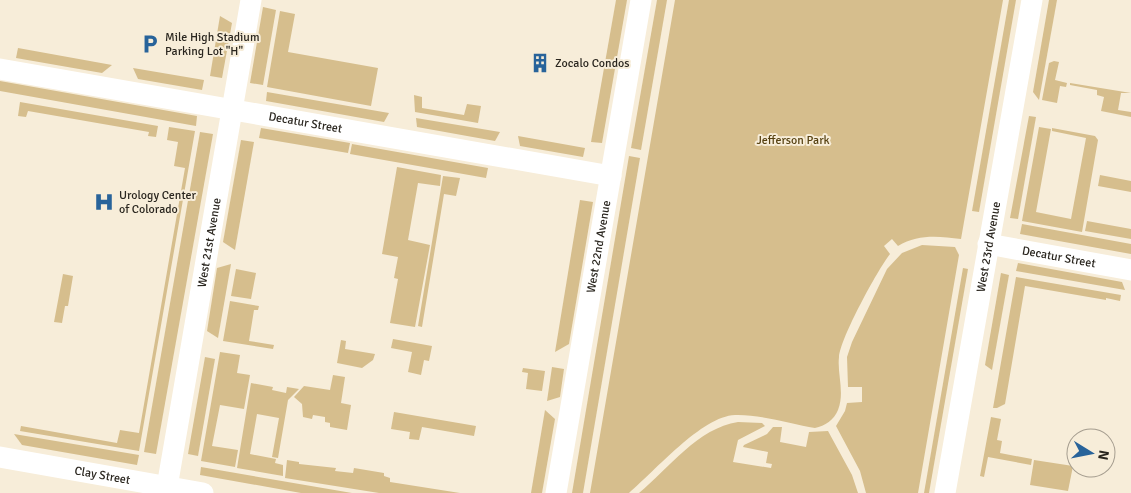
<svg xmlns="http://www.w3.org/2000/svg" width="1131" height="493" font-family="Signika,sans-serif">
  <rect width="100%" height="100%" fill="#f7edd9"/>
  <g fill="#d6be8d">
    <polygon points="616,0 627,0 602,143 591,142"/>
    <polygon points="657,0 667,0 641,150 631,148"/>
    <path d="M675 0H1003L961 239C938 236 918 234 898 246L892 239 884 246 890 254C877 271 841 337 839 357 837 374 845 392 838 410 834 420 825 426 815 428 791 424 758 414 735 415 702 416 655 471 629 493H590Z"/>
    <polygon points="1009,0 1016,0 979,212 972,211"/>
    <polygon points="1049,0 1057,0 1039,100 1033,92"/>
    <polygon points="263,7 276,10 263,85 250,83"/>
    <polygon points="280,11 295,14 288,52 378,68 371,106 267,87"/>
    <polygon points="220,16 232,23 222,78 210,76"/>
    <polygon points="18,48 112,65 102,73 16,58"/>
    <polygon points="1054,61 1059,62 1055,80 1067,83 1066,87 1060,86 1057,103 1042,100 1049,63"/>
    <polygon points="133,68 204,80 202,90 138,79"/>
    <polygon points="0,81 197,116 196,126 0,91"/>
    <polygon points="1070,83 1131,93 1121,93 1118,110 1131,112 1131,117 1101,111 1104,97 1097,95 1097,90 1070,85"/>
    <polygon points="267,92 389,113 384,122 266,101"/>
    <polygon points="414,95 422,97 422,108 464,115 467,104 481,106 478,123 415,112"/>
    <polygon points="20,102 158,126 156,137 148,136 149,132 28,111 26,117 18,116"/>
    <polygon points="1029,116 1036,117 1018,219 1010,218"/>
    <polygon points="416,118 500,132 495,141 417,127"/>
    <polygon points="169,127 195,131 139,451 20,431 21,426 117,443 120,430 139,433 185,168 174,166 178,142 167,140"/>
    <polygon points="1039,127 1051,129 1036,212 1071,219 1086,138 1052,131 1052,128 1095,136 1098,140 1082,232 1022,221"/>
    <polygon points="261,128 350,143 348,153 259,138"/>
    <polygon points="200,132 213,134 156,454 144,452"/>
    <polygon points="518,136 585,148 583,157 520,146"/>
    <polygon points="241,140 254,142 235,250 223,242"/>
    <polygon points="352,144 488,168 486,178 350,154"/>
    <polygon points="629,156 640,158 583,493 572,493"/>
    <polygon points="397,167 441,175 440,186 418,183 408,240 430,245 415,327 390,323 398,279 394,278 398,257 382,254"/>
    <polygon points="1100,175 1131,181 1131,192 1098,186"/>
    <polygon points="443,176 460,178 456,196 444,194 422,327 418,326"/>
    <polygon points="580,200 593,202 569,344 555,352"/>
    <polygon points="1087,221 1131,229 1131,239 1085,231"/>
    <polygon points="1022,224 1131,244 1131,254 1020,234"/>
    <polygon points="922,245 955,247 959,255 918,493 866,493 860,471 836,426 845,411 847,403 862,402 862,387 848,387 847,357 852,342 887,269 902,253"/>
    <polygon points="1018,263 1122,282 1125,290 1016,271"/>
    <polygon points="231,264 218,338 207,331 217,268"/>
    <polygon points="963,268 968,269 929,493 924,493"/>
    <polygon points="236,269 256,273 251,299 231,296"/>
    <polygon points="1001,273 1009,275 992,370 985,365"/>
    <polygon points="63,274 73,276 68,306 65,306 62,323 54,322"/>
    <polygon points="1016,277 1121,295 1120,301 1106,298 1106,300 1025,286 1005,404 997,408 993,408"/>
    <polygon points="230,301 259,306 258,310 254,310 249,341 274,345 273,349 223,341"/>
    <polygon points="393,339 432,346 429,361 424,360 421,375 408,372 412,352 391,348"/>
    <polygon points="341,340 346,341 345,349 375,354 373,360 362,368 337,363"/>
    <polygon points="220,352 240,355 237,373 250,375 244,409 220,405 212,446 238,450 235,467 201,461"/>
    <polygon points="205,357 215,359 198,456 188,454"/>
    <polygon points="552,367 564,369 560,397 547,401"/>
    <polygon points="523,368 545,371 542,391 526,389 528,373 522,372"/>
    <polygon points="333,375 345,377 341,403 351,405 347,430 330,427 330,423 325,422 325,417 313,415 312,419 303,417 302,404 294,397 304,386 330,390"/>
    <polygon points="251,383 273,387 272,390 286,393 287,387 299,389 288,400 278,458 272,457 279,418 257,414 250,454 276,459 275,463 283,465 283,476 237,468"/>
    <polygon points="545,410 555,419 542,493 531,493"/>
    <polygon points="394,412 476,426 474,436 422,427 419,440 409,439 410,432 391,429"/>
    <polygon points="991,417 1001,419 997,440 1002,441 1000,453 1032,459 1031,465 988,457 984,477 980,476"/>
    <path d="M738 422 762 423 765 426 738 440 733 462 771 468 772 464 766 463 768 452 743 447 744 445 767 434 773 427H782L780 442 806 447 809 432 828 431 852 475 858 493H639C669 468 698 428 738 422Z"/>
    <polygon points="14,434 139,455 137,465 22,445"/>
    <polygon points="287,460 299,462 299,464 336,468 335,471 353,473 354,468 384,473 384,476 390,478 390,482 460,493 379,493 285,478"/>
    <polygon points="1034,460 1073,466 1068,491 1030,485"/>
    <polygon points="201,467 352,493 301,493 200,475"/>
  </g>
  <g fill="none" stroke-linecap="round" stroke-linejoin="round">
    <g stroke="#fff" stroke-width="21">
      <path id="s1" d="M0 69 611 176"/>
      <path id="s2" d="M988 244 1131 270"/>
      <path id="s3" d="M0 457 203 493"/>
      <path id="s4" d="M167 487 251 0"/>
      <path id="s5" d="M556 493 641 0"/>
      <path id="s6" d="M945 493 1032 0"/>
    </g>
  </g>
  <defs>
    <symbol id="parking-bare" viewBox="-9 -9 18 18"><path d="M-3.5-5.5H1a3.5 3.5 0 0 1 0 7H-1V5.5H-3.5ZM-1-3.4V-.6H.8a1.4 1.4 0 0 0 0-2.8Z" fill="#28639a" stroke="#f7edd9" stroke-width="2.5" paint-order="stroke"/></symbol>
    <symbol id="building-bare" viewBox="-9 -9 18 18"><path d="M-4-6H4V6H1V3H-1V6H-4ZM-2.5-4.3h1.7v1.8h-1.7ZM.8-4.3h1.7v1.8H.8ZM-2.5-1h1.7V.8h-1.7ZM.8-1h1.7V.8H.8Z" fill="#28639a" stroke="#f7edd9" stroke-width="2.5" paint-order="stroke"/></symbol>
    <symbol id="hospital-bare" viewBox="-9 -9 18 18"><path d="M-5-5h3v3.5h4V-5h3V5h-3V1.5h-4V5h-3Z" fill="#28639a" stroke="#f7edd9" stroke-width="2.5" paint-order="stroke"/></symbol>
  </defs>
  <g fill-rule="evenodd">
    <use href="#parking-bare" x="136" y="30" width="28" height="28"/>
    <use href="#building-bare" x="526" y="49" width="28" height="28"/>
    <use href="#hospital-bare" x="90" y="188" width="28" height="28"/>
  </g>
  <g text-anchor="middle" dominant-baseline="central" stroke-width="4" stroke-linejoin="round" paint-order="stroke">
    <g font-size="12" fill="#2a261f" stroke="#f7edd9" text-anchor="start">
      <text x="165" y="37">Mile High Stadium<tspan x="165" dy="14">Parking Lot "H"</tspan></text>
      <text x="555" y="63">Zocalo Condos</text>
      <text x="119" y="195">Urology Center<tspan x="119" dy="14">of Colorado</tspan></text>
    </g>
    <g font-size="12" fill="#2a261f" stroke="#f7edd9">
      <text stroke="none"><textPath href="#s1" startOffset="310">Decatur Street</textPath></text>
      <text stroke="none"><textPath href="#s4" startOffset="248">West 21st Avenue</textPath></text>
      <text stroke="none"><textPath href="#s5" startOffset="250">West 22nd Avenue</textPath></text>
      <text stroke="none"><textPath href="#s6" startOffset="250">West 23rd Avenue</textPath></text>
      <text stroke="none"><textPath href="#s2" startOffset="72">Decatur Street</textPath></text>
      <text stroke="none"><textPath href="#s3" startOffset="104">Clay Street</textPath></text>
    </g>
    <g font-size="12" fill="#564111" stroke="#f7edd9">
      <text x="793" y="140">Jefferson Park</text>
    </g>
  </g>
  <g transform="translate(1091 453) rotate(100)"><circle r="24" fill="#f7edd9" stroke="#a59d8f"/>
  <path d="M0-4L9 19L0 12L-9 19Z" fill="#28639a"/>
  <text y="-8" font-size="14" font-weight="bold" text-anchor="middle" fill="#2a261f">N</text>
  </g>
</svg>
